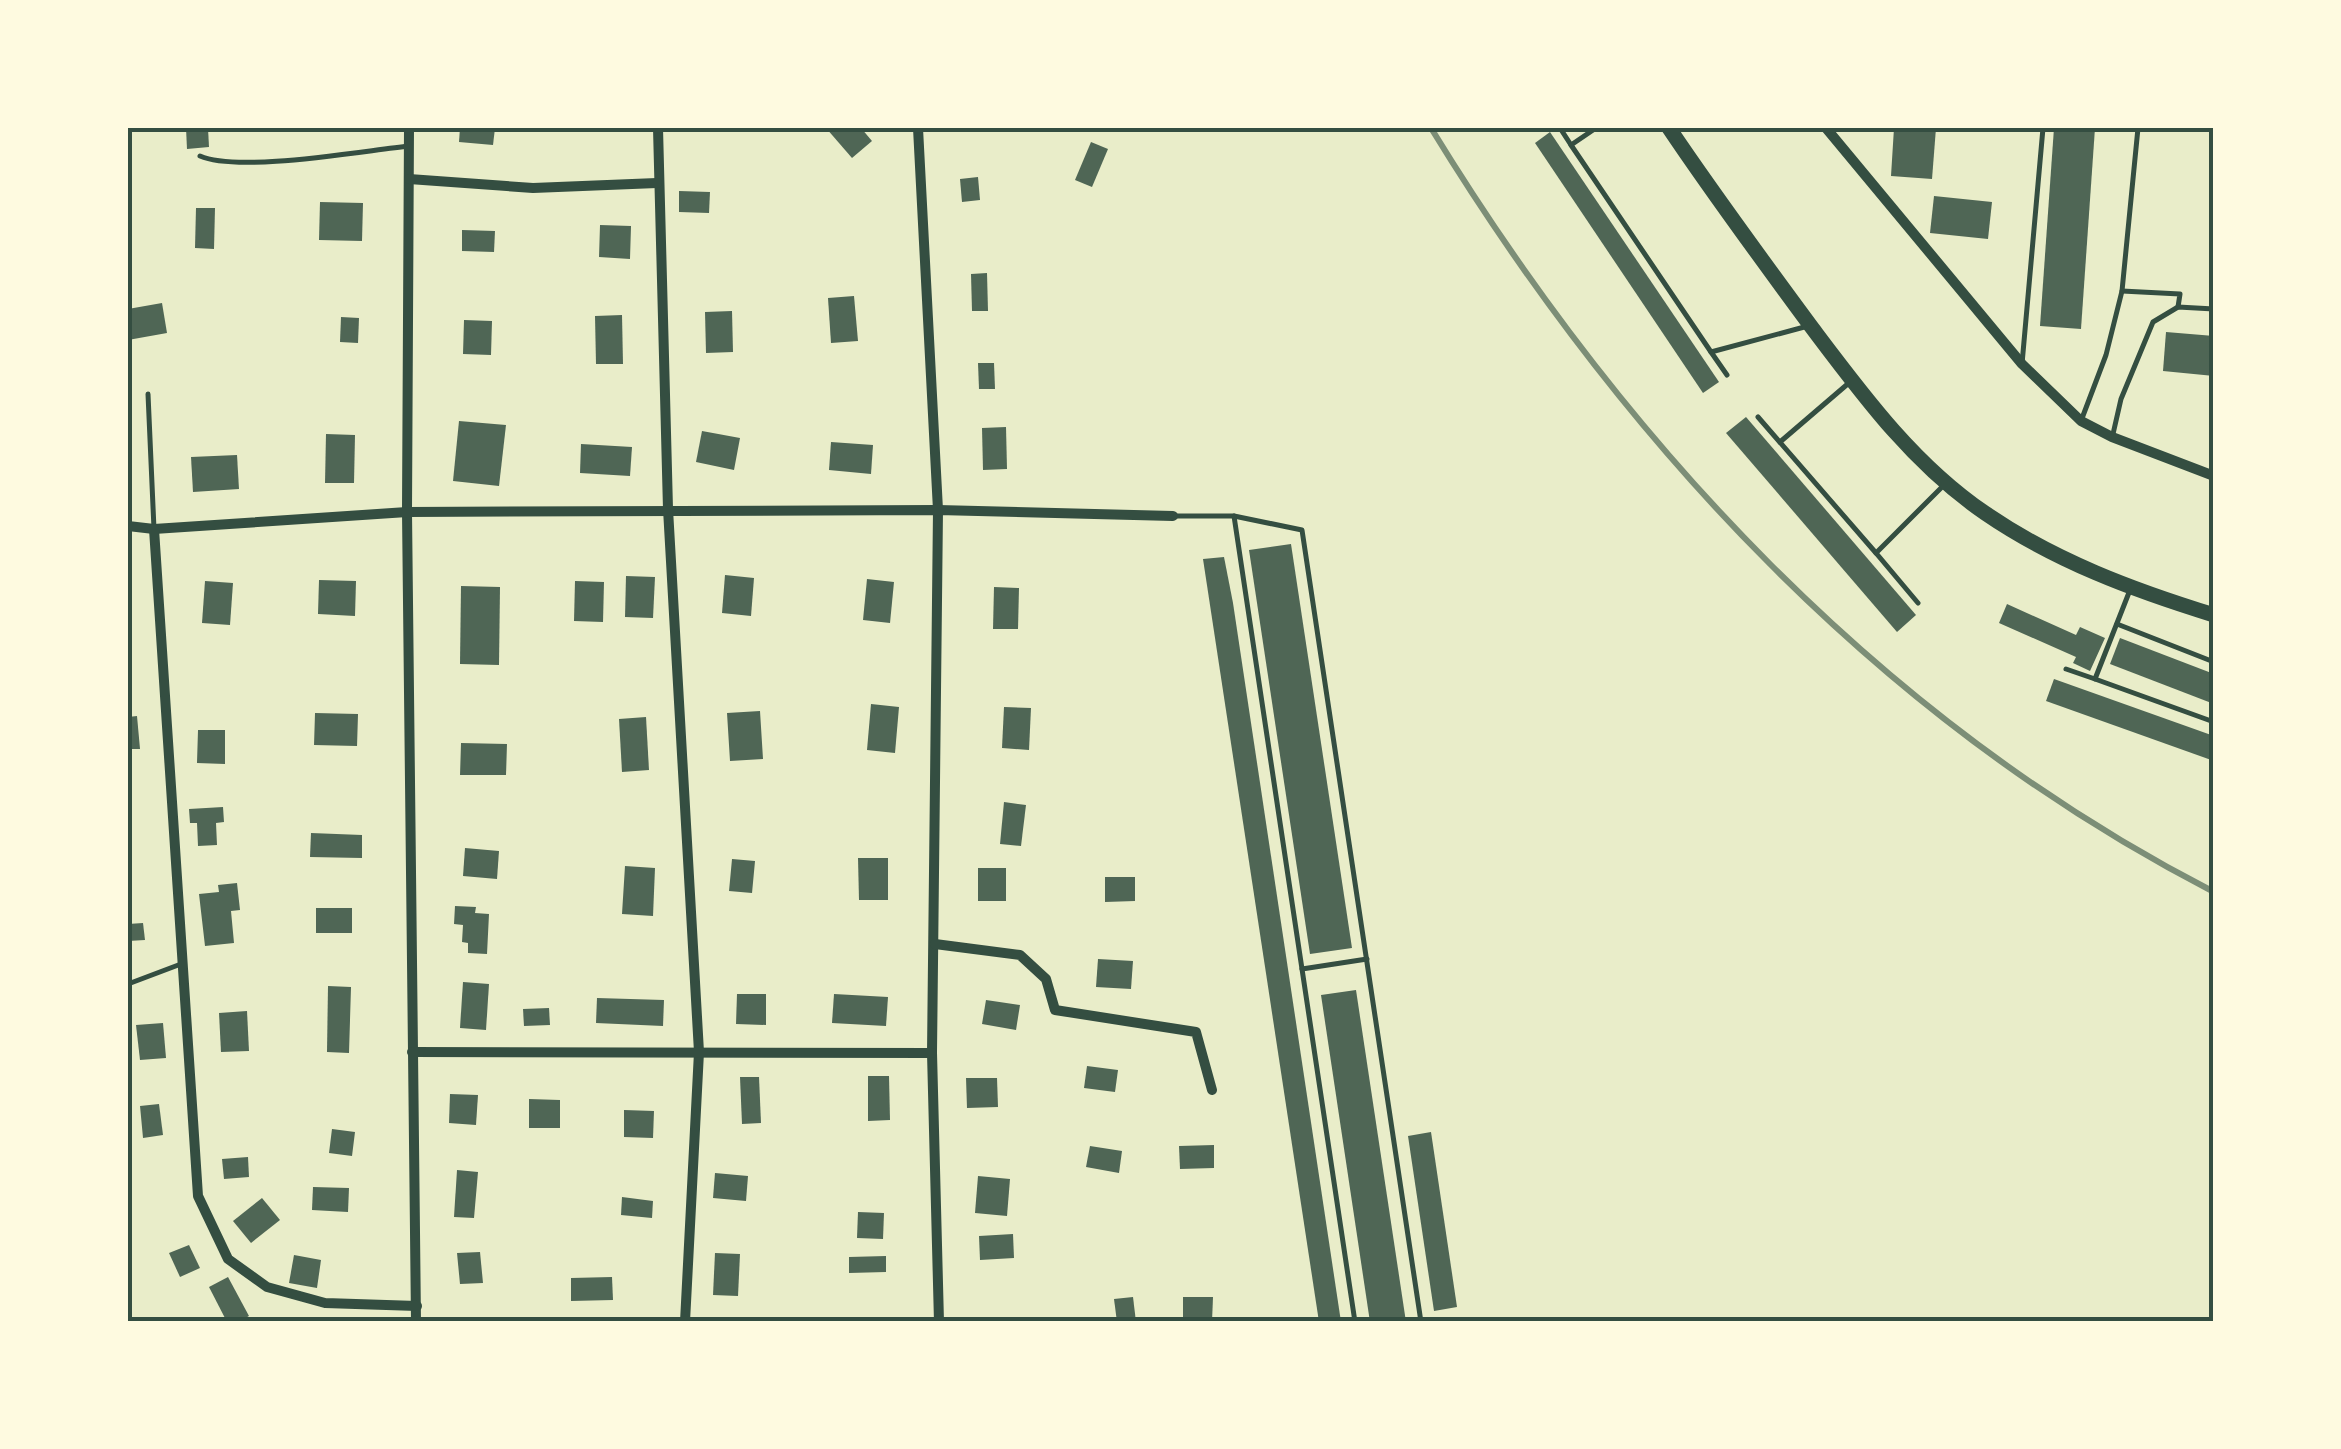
<svg xmlns="http://www.w3.org/2000/svg" width="2341" height="1449" font-family="Manrope,sans-serif">
  <rect width="100%" height="100%" fill="#e9edc9"/>
  <g fill="#4f6655">
    <polygon points="186,128 208,128 209,147 187,149"/>
    <polygon points="460,128 495,128 493,145 459,142"/>
    <polygon points="826,128 861,128 872,141 852,158"/>
    <polygon points="1894,128 1936,128 1932,179 1891,176"/>
    <polygon points="2054,128 2095,128 2081,329 2040,326"/>
    <polygon points="1550,132 1719,382 1703,393 1535,143"/>
    <polygon points="1091,142 1108,149 1092,187 1075,180"/>
    <polygon points="978,177 980,200 962,202 960,179"/>
    <polygon points="679,191 710,192 709,213 679,212"/>
    <polygon points="1934,196 1992,202 1988,239 1930,233"/>
    <polygon points="320,202 363,203 362,241 319,240"/>
    <polygon points="196,208 215,208 214,249 195,248"/>
    <polygon points="600,225 631,226 630,259 599,257"/>
    <polygon points="462,230 495,231 494,252 462,251"/>
    <polygon points="987,273 988,311 972,311 971,274"/>
    <polygon points="854,296 858,341 831,343 828,298"/>
    <polygon points="162,303 167,333 128,340 128,309"/>
    <polygon points="732,311 733,352 706,353 705,312"/>
    <polygon points="622,315 623,364 596,364 595,316"/>
    <polygon points="341,317 359,318 358,343 340,342"/>
    <polygon points="464,320 492,321 491,355 463,354"/>
    <polygon points="2166,332 2214,336 2214,376 2163,371"/>
    <polygon points="978,363 994,363 995,389 979,389"/>
    <polygon points="1746,417 1916,615 1897,632 1726,433"/>
    <polygon points="459,421 506,425 499,486 453,481"/>
    <polygon points="1006,427 1007,469 983,470 982,428"/>
    <polygon points="702,431 740,438 734,470 696,462"/>
    <polygon points="326,434 355,435 354,483 325,483"/>
    <polygon points="831,442 873,445 871,474 829,470"/>
    <polygon points="581,444 632,447 630,476 580,473"/>
    <polygon points="237,455 239,489 193,492 191,457"/>
    <polygon points="1291,544 1352,948 1310,954 1249,550"/>
    <polygon points="1224,557 1233,603 1341,1322 1319,1322 1203,559"/>
    <polygon points="725,575 754,578 751,616 722,613"/>
    <polygon points="626,576 655,577 653,618 625,617"/>
    <polygon points="867,579 894,582 890,623 863,620"/>
    <polygon points="319,580 356,581 355,616 318,614"/>
    <polygon points="205,581 233,583 230,625 202,623"/>
    <polygon points="575,581 604,582 603,622 574,621"/>
    <polygon points="461,586 500,587 499,665 460,664"/>
    <polygon points="994,587 1019,588 1018,629 993,629"/>
    <polygon points="2007,604 2076,635 2080,627 2105,638 2090,671 2073,663 2076,657 1999,623"/>
    <polygon points="2120,638 2214,674 2214,704 2110,664"/>
    <polygon points="2054,679 2214,736 2214,761 2046,701"/>
    <polygon points="871,704 899,707 895,753 867,750"/>
    <polygon points="1004,707 1031,708 1029,750 1002,748"/>
    <polygon points="760,711 763,759 730,761 727,713"/>
    <polygon points="315,713 358,714 357,746 314,745"/>
    <polygon points="137,716 140,749 128,749 128,717"/>
    <polygon points="646,717 649,770 622,772 619,719"/>
    <polygon points="198,730 225,730 225,764 197,763"/>
    <polygon points="461,743 507,744 506,775 460,775"/>
    <polygon points="1004,802 1026,805 1021,846 1000,844"/>
    <polygon points="223,807 224,822 216,823 217,845 198,846 197,823 190,823 189,809"/>
    <polygon points="311,833 362,835 362,858 310,857"/>
    <polygon points="465,848 499,851 497,879 463,876"/>
    <polygon points="858,858 888,858 888,900 859,900"/>
    <polygon points="732,859 755,861 752,893 729,891"/>
    <polygon points="625,866 655,868 653,916 622,914"/>
    <rect x="978" y="868" width="28" height="33"/>
    <polygon points="1105,877 1135,877 1135,901 1105,902"/>
    <polygon points="237,883 240,910 231,911 234,943 205,946 199,894 219,892 218,885"/>
    <polygon points="455,906 476,907 475,913 489,914 487,954 468,953 468,943 462,942 463,925 454,924"/>
    <rect x="316" y="908" width="36" height="25"/>
    <polygon points="143,923 145,940 128,941 128,924"/>
    <polygon points="1098,959 1133,961 1131,989 1096,987"/>
    <polygon points="463,982 489,984 486,1030 460,1028"/>
    <polygon points="328,986 351,987 349,1053 327,1052"/>
    <polygon points="1356,990 1406,1322 1370,1322 1321,995"/>
    <polygon points="737,994 766,994 766,1025 736,1024"/>
    <polygon points="834,994 888,997 886,1026 832,1023"/>
    <polygon points="597,998 664,1000 663,1026 596,1023"/>
    <polygon points="986,1000 1020,1005 1016,1030 982,1024"/>
    <polygon points="549,1008 550,1025 524,1026 523,1009"/>
    <polygon points="247,1011 249,1051 221,1052 219,1013"/>
    <polygon points="163,1023 166,1058 140,1060 136,1025"/>
    <polygon points="1087,1066 1118,1070 1115,1092 1084,1088"/>
    <polygon points="868,1076 889,1076 890,1120 868,1121"/>
    <polygon points="740,1077 759,1077 761,1123 742,1124"/>
    <polygon points="966,1078 997,1078 998,1107 967,1108"/>
    <polygon points="450,1094 478,1095 476,1125 449,1123"/>
    <polygon points="529,1099 560,1100 560,1128 529,1128"/>
    <polygon points="159,1104 163,1135 143,1138 140,1106"/>
    <polygon points="624,1110 654,1111 653,1138 624,1137"/>
    <polygon points="332,1129 355,1132 352,1156 329,1153"/>
    <polygon points="1431,1132 1457,1307 1434,1311 1408,1136"/>
    <polygon points="1214,1145 1214,1168 1180,1169 1179,1146"/>
    <polygon points="1090,1146 1122,1151 1119,1173 1086,1167"/>
    <polygon points="248,1157 249,1177 224,1179 222,1159"/>
    <polygon points="457,1170 478,1172 474,1218 454,1217"/>
    <polygon points="715,1173 748,1176 746,1201 713,1198"/>
    <polygon points="978,1176 1010,1179 1007,1216 975,1213"/>
    <polygon points="313,1187 349,1188 348,1212 312,1210"/>
    <polygon points="622,1197 653,1201 652,1218 621,1215"/>
    <polygon points="262,1198 280,1220 251,1243 233,1221"/>
    <polygon points="858,1212 884,1213 883,1239 857,1238"/>
    <polygon points="1013,1234 1014,1258 980,1260 979,1236"/>
    <polygon points="189,1245 200,1268 180,1277 169,1253"/>
    <polygon points="480,1252 483,1283 460,1284 457,1253"/>
    <polygon points="715,1253 740,1254 738,1296 713,1295"/>
    <polygon points="294,1255 321,1260 317,1288 289,1283"/>
    <polygon points="886,1256 886,1272 849,1273 849,1257"/>
    <polygon points="228,1277 249,1316 238,1322 227,1322 209,1287"/>
    <polygon points="612,1277 613,1300 571,1301 571,1278"/>
    <polygon points="1133,1297 1136,1322 1117,1322 1114,1299"/>
    <polygon points="1183,1297 1213,1297 1212,1322 1183,1322"/>
  </g>
  <g fill="none" stroke-linecap="round" stroke-linejoin="round">
    <g stroke="#344e41" stroke-width="5">
      <polyline points="1560,128 1571,145"/>
      <polyline points="1596,128 1571,145 1711,352 1808,326"/>
      <path d="M200 156C239 173 361 151 409 146"/>
      <polyline points="2122,291 2180,294 2178,307"/>
      <polyline points="1711,352 1727,375"/>
      <polyline points="2022,364 2043,128"/>
      <polyline points="148,394 154,529"/>
      <polyline points="1758,417 1876,553"/>
      <polyline points="2081,421 2106,355 2122,291 2138,128"/>
      <polyline points="2113,434 2121,399 2153,322 2178,307 2214,309"/>
      <polyline points="1780,442 1850,382"/>
      <polyline points="1173,516 1234,516 1302,530 1421,1322"/>
      <polyline points="1234,516 1355,1322"/>
      <polyline points="2130,590 2095,679 2214,722"/>
      <polyline points="1918,603 1876,553 1944,485"/>
      <polyline points="2117,624 2214,662"/>
      <polyline points="2066,669 2095,679"/>
      <polyline points="1302,969 1367,959"/>
      <polyline points="128,984 181,964"/>
    </g>
    <g stroke="#344e41" stroke-width="10">
      <polyline points="409,128 407,512 416,1322"/>
      <polyline points="658,128 668,509 699,1052 685,1322"/>
      <polyline points="918,128 938,510 932,1053 939,1322"/>
      <polyline points="1826,128 2022,364 2081,421 2112,437 2214,476"/>
      <polyline points="409,179 533,188 657,183"/>
      <polyline points="128,526 154,529 407,512 938,510 1173,516"/>
      <polyline points="154,529 198,1196 228,1259 267,1287 325,1303 417,1306"/>
      <polyline points="935,944 1020,955 1046,979 1055,1010 1196,1032 1212,1090"/>
      <polyline points="412,1052 932,1053"/>
    </g>
    <path stroke="#344e41" stroke-width="15" d="M1669 128C1714 195 1762 260 1810 325 1862 394 1913 464 1985 513 2055 561 2133 590 2214 615"/>
    <path stroke="#7c8e77" stroke-width="6" d="M1431 128C1624 443 1881 721 2214 892"/>
  </g>
  <rect width="2341" height="1449" fill="none" stroke="#fefae0" stroke-width="260"/>
  <rect x="130" y="130" width="2081" height="1189" fill="none" stroke="#344e41" stroke-width="4"/>
</svg>
